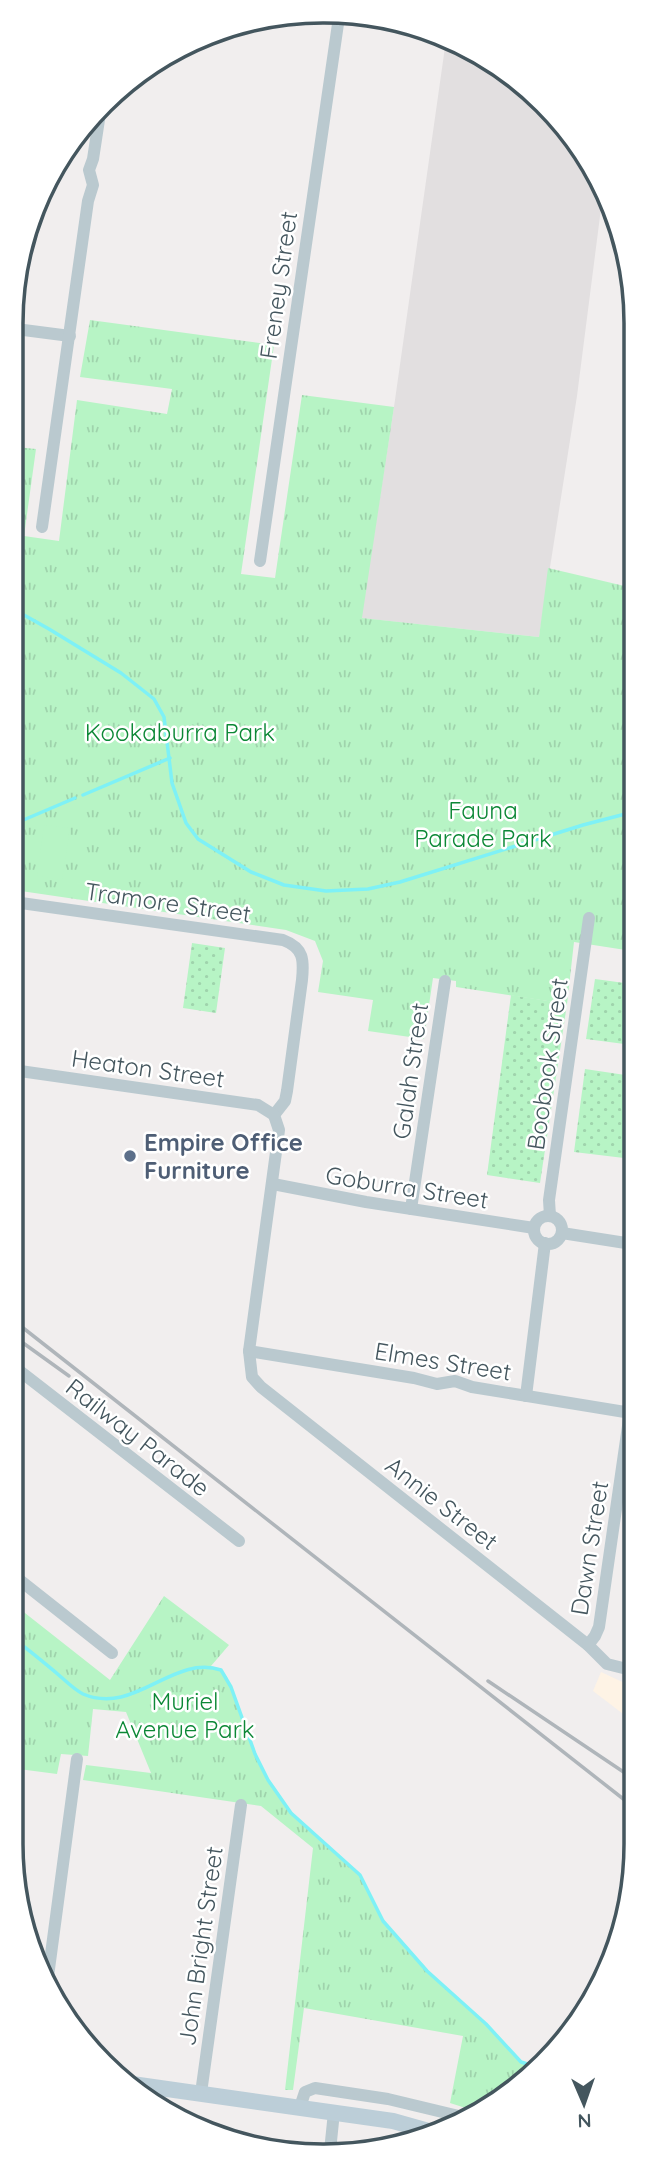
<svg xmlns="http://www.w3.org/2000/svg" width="647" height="2167" font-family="Quicksand,sans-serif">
  <defs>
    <pattern id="grass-dots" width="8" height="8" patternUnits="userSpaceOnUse" patternTransform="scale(1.75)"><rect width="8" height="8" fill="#b7f4c5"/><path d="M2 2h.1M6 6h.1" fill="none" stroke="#9fd3ac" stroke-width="1.8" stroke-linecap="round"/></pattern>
    <pattern id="park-tufts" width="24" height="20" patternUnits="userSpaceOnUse" patternTransform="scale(1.75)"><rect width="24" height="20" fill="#b7f4c5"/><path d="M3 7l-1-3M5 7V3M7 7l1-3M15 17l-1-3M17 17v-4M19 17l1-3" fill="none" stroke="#9fd3ac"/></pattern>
  </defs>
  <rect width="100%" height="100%" fill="#f1eeee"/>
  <polygon fill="#fef3e5" points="601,1672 631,1686 631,1720 593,1691"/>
  <polygon fill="#e2dfe0" points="446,40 480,52 559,117 604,185 577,396 539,637 361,618 394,407"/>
  <g fill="url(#grass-dots)">
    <polygon points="192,943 225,948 216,1013 183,1008"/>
    <polygon points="595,979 632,984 632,1045 586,1039"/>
    <polygon points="511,995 567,1004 540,1183 487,1175"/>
    <polygon points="585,1069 632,1076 632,1135 628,1135 624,1158 574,1152"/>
  </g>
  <g fill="url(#park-tufts)">
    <polygon points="90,320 274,345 241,574 275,578 302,395 394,407 362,618 539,637 548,568 633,588 632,951 574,942 567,1004 456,987 456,981 433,978 424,1039 368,1031 373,1000 318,992 323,961 315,941 286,930 14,890 16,447 36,449 24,536 59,541 77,400 167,414 172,389 80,377"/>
    <polygon points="164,1596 229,1645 211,1666 221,1670 227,1677 255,1754 268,1780 291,1813 360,1875 383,1921 427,1971 486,2024 521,2062 537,2067 514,2092 475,2111 450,2103 463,2036 304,2008 293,2090 285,2090 313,1848 261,1806 83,1780 86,1765 151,1773 126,1712 93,1709 88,1756 61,1754 57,1774 11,1768 11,1602 110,1680"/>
  </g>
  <polygon fill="#b7f4c5" points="44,825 70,828 62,880 37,875"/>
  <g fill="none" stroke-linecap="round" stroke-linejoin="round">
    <g stroke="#7ef1f6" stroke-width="3.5">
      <polyline points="15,610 49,629 121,673 154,699 164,717 172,783 186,823 198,839 251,872 284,885 326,891 368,889 400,882 583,825 633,812"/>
      <polyline points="83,795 170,758"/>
      <polyline points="14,824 75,798"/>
      <path d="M11 1636C28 1650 45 1663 61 1677 68 1683 75 1690 83 1694 135 1716 172 1654 221 1670L231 1687 255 1754 268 1780 291 1813 360 1875 383 1921 427 1971 486 2024 521 2062 537 2067"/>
    </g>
    <g stroke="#bac9cf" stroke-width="12">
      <polyline points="16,329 70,336"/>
      <polyline points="42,527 88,201 93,185 89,170 93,159 100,113"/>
      <polyline points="260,561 339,17"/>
      <path d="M14 902 283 940C304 948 304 960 302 980L287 1091 285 1101 274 1115 279 1130 249 1351 252 1377 261 1387 588 1645 607 1664 631 1670"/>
      <polyline points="13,1070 258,1105 274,1115"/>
      <polyline points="273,1184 366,1202 534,1228"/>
      <polyline points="411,1209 445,981"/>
      <polyline points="550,1216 549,1200 589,918"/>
      <circle cx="548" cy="1230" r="14"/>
      <polyline points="562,1233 632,1244"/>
      <polyline points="249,1351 414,1378 437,1384 455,1381 472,1387 631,1413"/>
      <polyline points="12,1365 239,1541"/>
      <polyline points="526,1396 545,1243"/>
      <polyline points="12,1574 112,1653"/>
      <polyline points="588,1645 595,1636 599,1627 630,1412"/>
      <polyline points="47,1984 77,1759"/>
      <polyline points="201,2093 241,1805"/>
      <polyline points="300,2107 305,2092 315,2088 388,2099 463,2117"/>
      <polyline points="330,2151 334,2112"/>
    </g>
    <polyline stroke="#bcced8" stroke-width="16" points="132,2084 393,2121 432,2132"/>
    <g stroke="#afb5ba" stroke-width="3.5">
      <polyline points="13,1320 631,1805"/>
      <polyline points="12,1335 69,1376"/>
      <polyline points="488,1681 631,1777"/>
    </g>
  </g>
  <circle fill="#5c6f8a" stroke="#fff" stroke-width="2.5" cx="130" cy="1156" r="7"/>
  <g text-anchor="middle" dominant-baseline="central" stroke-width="5" stroke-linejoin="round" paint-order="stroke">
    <g font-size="24" fill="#44565e" stroke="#fff">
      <text transform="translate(278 285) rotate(-82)">Freney Street</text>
      <text transform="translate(168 902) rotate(8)">Tramore Street</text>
      <text transform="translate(547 1064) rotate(-82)">Boobook Street</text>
      <text transform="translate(148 1068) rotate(8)">Heaton Street</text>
      <text transform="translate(410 1071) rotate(-82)">Galah Street</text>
      <text transform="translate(407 1187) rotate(9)">Goburra Street</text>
      <text transform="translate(443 1361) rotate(9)">Elmes Street</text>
      <text transform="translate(138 1437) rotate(38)">Railway Parade</text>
      <text transform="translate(442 1503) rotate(38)">Annie Street</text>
      <text transform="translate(589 1548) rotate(-81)">Dawn Street</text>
      <text transform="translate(200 1946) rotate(-82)">John Bright Street</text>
    </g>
    <g font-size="24" fill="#0c8836" stroke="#fff">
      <text x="180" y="732">Kookaburra Park</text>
      <text x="483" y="810">Fauna<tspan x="483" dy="28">Parade Park</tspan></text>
      <text x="185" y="1701">Muriel<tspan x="185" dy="28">Avenue Park</tspan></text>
    </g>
    <g font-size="24" font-weight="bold" fill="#4e5e75" stroke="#fff" text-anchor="start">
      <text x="144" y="1142">Empire Office<tspan x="144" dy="28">Furniture</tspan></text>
    </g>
  </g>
  <path d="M0 0H647V2167H0ZM323 23H324A300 300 0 0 1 624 323V1844A300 300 0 0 1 324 2144H323A300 300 0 0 1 23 1844V323A300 300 0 0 1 323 23Z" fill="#fff" fill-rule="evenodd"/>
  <path fill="none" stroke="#44565e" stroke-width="3.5" d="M323 23H324A300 300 0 0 1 624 323V1844A300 300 0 0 1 324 2144H323A300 300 0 0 1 23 1844V323A300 300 0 0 1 323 23Z"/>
  <g transform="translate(584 2104) rotate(178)" stroke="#ffffff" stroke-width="5" paint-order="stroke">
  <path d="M0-5L12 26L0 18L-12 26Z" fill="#44565e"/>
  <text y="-10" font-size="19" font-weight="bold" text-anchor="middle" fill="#44565e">N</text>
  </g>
</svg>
